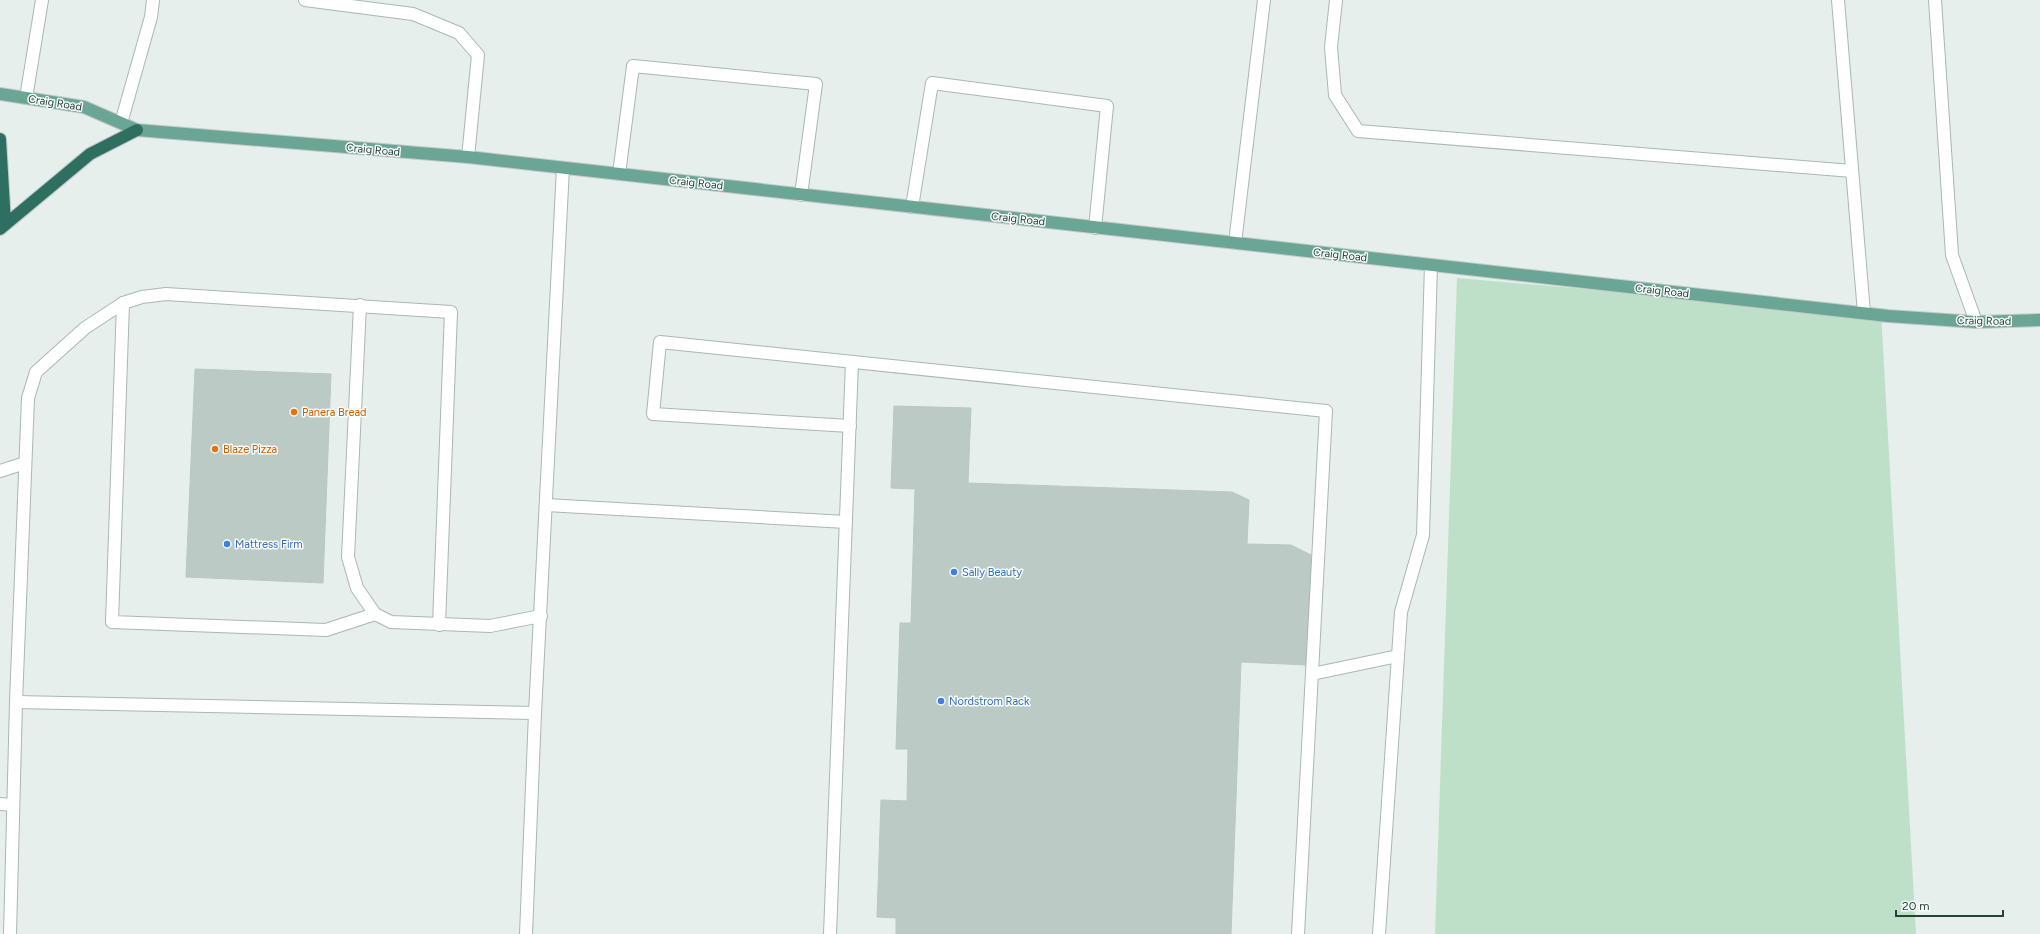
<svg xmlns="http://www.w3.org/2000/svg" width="2040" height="934" font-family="Figtree,sans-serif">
  <rect width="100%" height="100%" fill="#e6efeb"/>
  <polygon fill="#bfe0c8" points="1457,278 1829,310 1881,312 1916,934 1435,934"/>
  <g fill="#bbcac4" stroke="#b8c9c2">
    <polygon points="195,369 331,374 323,583 186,577"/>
    <polygon points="894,406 971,408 968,483 1232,492 1249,500 1247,544 1291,545 1311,555 1307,665 1241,662 1231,934 896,934 896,918 877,917 881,800 907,801 908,749 896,749 900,623 911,623 915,489 891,488"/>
  </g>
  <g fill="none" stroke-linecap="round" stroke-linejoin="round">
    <defs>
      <g id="minor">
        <polyline points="305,0 413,14 459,33 478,55 468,157"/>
        <polyline points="1336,0 1331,47 1335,95 1358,131 1852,171"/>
        <polyline points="1838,0 1864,313"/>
        <polyline points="1935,0 1952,255 1976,322"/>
        <polyline points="26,98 42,0"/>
        <polyline points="121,123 151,17 153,0"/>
        <polyline points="619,174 633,66 816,84 801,195"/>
        <polyline points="912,207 932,83 1107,106 1095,228"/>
        <polyline points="1235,243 1264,0"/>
        <polyline points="123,303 112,622 326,630 375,614"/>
        <polyline points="360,305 348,557 357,588 375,614 391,622 490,626 541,616"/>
        <polyline points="850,426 653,414 660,342 1326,411 1298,934"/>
        <polyline points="0,471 25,463"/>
        <polyline points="546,505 846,522"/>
        <polyline points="1312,674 1398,656"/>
        <polyline points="16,702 535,713"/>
        <polyline points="0,804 13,805"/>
        <polyline points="10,934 16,702 28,398 36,372 85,328 123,303 142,297 166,294 451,312 439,625"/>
        <polyline points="526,934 535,713 563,168"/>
        <polyline points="830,934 852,362"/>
        <polyline points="1379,934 1401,612 1423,535 1431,265"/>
      </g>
      <polyline id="major" points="0,94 84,107 137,130 468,157 1888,316 1976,322 2040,320"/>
      <g id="highway">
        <polyline points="0,139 5,223"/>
        <polyline points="0,229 90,154 137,130"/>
      </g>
    </defs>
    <use href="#minor" stroke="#a8b8b2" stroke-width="14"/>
    <use href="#major" stroke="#c2cac8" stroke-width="14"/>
    <use href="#highway" stroke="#c2cac8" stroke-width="14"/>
    <use href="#minor" stroke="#fff" stroke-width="12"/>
    <use href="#major" stroke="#6aa596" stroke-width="12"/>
    <use href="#highway" stroke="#2f6f62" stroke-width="12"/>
  </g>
  <g fill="#e8710a" stroke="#f7fbf9" stroke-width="1.5">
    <circle cx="294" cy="412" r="4"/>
    <circle cx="215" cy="449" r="4"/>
  </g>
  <g fill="#3f7fe0" stroke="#f7fbf9" stroke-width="1.5">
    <circle cx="227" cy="544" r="4"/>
    <circle cx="954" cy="572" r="4"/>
    <circle cx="941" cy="701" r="4"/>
  </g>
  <g text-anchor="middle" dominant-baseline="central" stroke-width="3" stroke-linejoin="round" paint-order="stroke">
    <g font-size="11" fill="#24423a" stroke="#f7fbf9">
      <text transform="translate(55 103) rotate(9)">Craig Road</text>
      <text transform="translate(373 150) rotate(5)">Craig Road</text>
      <text transform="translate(696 183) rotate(6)">Craig Road</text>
      <text transform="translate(1018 219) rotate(6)">Craig Road</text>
      <text transform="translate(1340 255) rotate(6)">Craig Road</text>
      <text transform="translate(1662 291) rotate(6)">Craig Road</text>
      <text transform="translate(1984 321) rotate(1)">Craig Road</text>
    </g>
    <g font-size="11" fill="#c56008" stroke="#f7fbf9" text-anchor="start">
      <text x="302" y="412">Panera Bread</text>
      <text x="223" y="449">Blaze Pizza</text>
    </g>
    <g font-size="11" fill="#366cbe" stroke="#f7fbf9" text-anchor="start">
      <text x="235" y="544">Mattress Firm</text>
      <text x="962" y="572">Sally Beauty</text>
      <text x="949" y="701">Nordstrom Rack</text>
    </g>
  </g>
  <path d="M1896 910v6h107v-6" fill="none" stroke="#24423a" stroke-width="2"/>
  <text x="1902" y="910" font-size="12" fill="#24423a" stroke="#f7fbf9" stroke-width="3" paint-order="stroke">20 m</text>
</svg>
